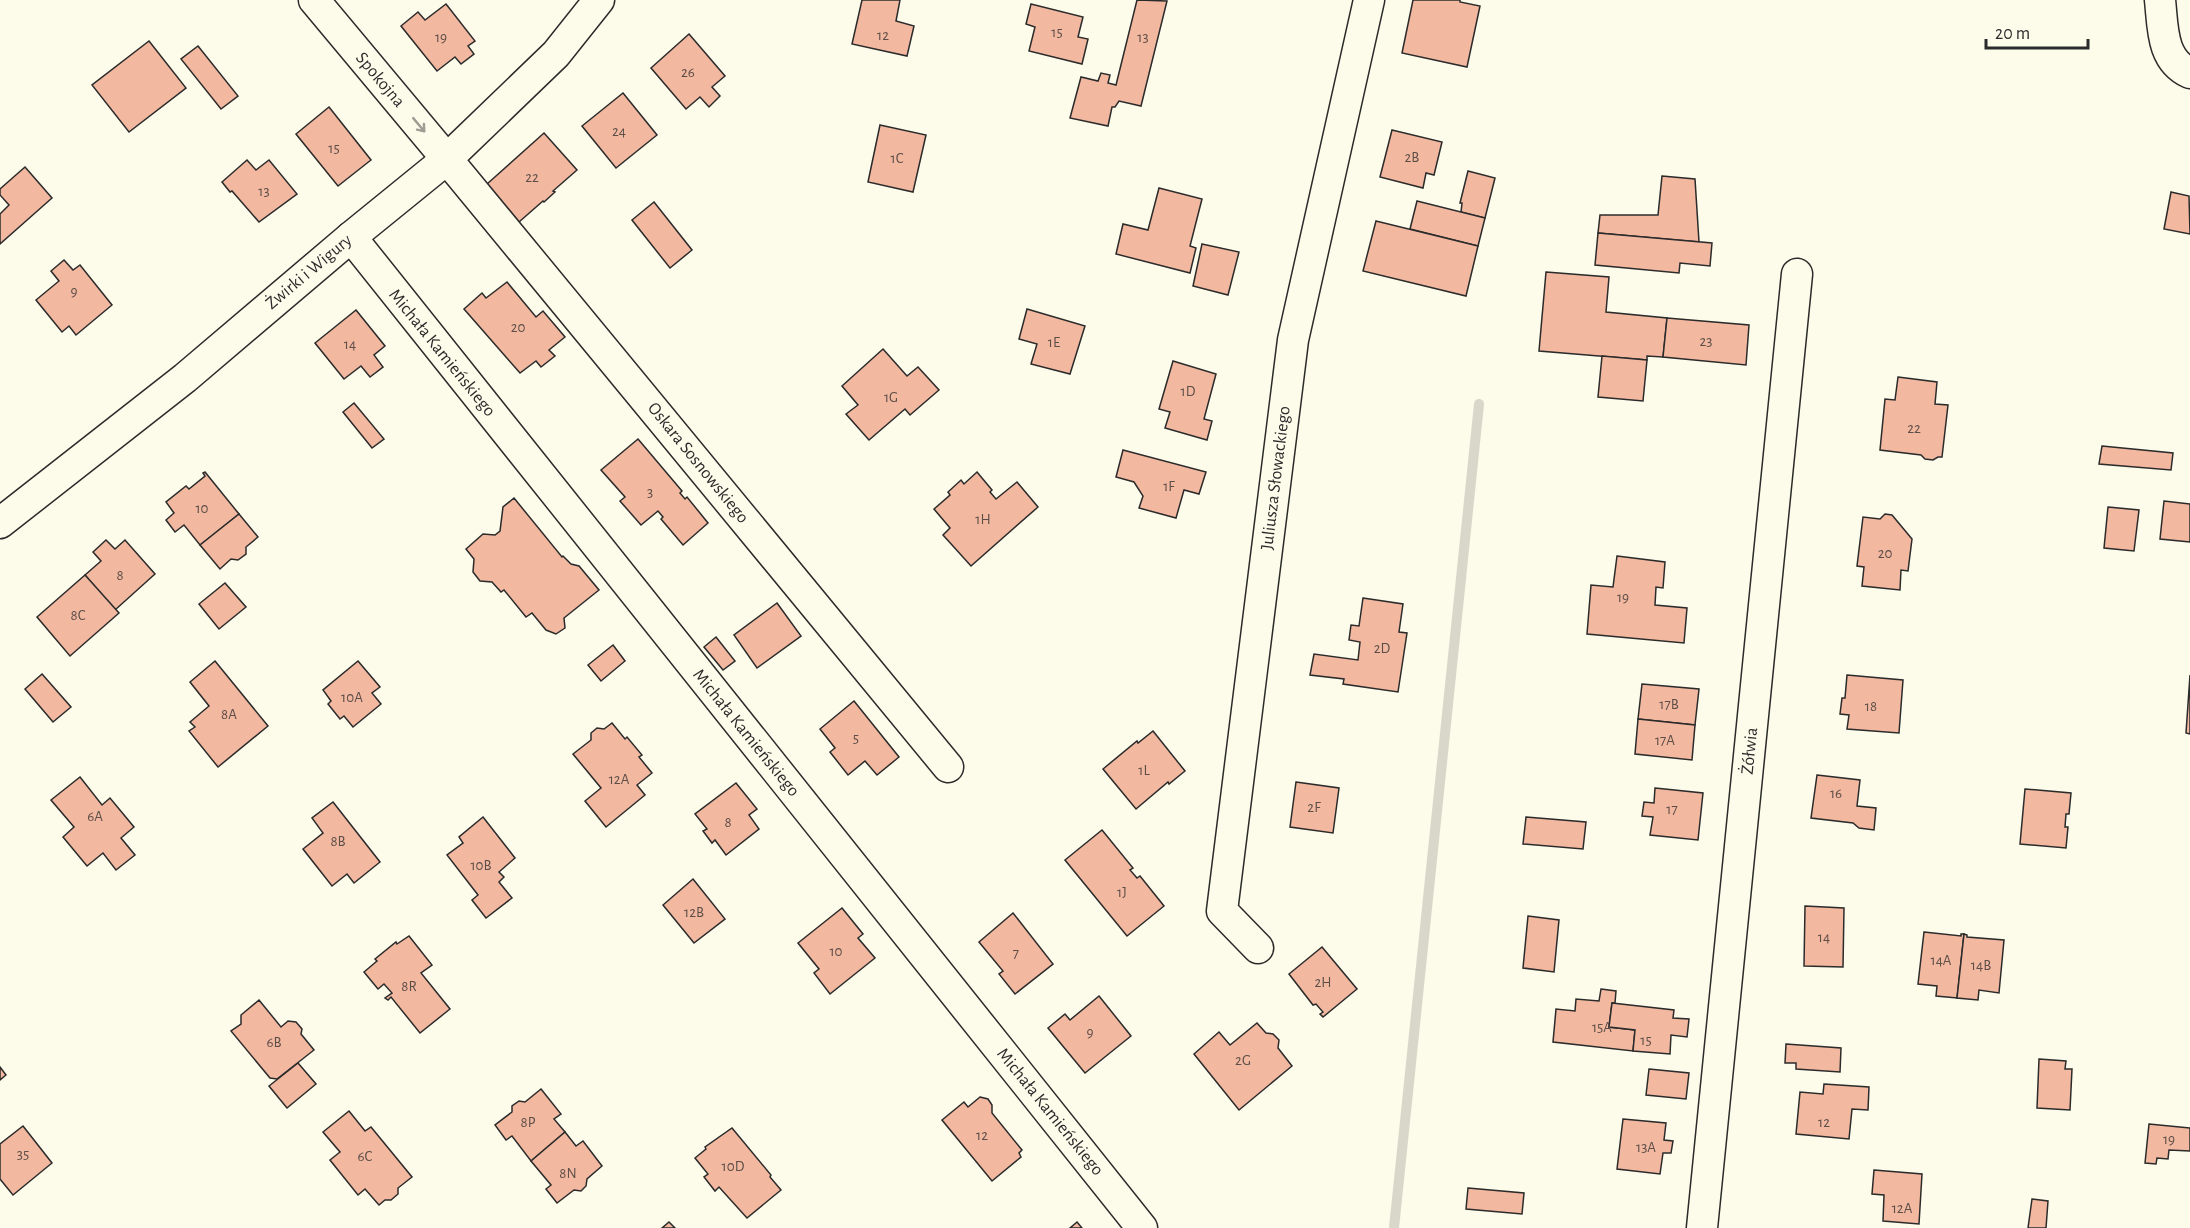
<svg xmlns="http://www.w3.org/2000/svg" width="2190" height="1228" font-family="'Alegreya Sans',sans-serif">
  <rect width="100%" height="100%" fill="#fdfbea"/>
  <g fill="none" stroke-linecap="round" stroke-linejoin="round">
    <polyline stroke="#d8d7c9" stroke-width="10" points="1394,1228 1479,404"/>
  </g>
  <g fill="#f2b8a0" stroke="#2b2b2b" stroke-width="1.5">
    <polygon points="862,0 900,0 896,21 914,26 907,56 852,44"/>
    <polygon points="1137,0 1167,1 1141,106 1119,101 1115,107 1112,107 1108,126 1070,118 1081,77 1098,81 1101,73 1110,75 1108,83 1116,85"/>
    <polygon points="1413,0 1460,0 1460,2 1480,6 1467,67 1402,53"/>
    <polygon points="446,4 475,41 468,46 474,54 461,64 455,57 437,71 401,26 418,12 425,20"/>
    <polygon points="1031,4 1083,17 1078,37 1088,39 1082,64 1029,51 1035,27 1026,24"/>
    <polygon points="689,34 725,76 712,87 720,96 709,107 700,97 686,109 651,68"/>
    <polygon points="149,41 186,88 129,132 92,85"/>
    <polygon points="198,46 238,96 221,109 181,59"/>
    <polygon points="623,93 657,135 616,168 582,126"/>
    <polygon points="329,107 371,160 338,186 296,134"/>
    <polygon points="880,125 926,135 913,192 868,182"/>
    <polygon points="1392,130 1442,142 1434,175 1426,173 1423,188 1380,177"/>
    <polygon points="544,133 577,170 553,191 555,192 544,202 543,201 519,222 487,184"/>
    <polygon points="247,160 256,170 269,160 297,194 259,222 232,191 230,192 222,182"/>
    <polygon points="25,167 52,198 0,244 0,214 9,205 0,195 0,189"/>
    <polygon points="1468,171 1495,178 1485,218 1461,212 1462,203 1460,203"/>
    <polygon points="1662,176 1695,179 1699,242 1598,233 1600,215 1658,215"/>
    <polygon points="1159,188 1202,199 1190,246 1196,248 1190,273 1116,254 1123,224 1148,230"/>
    <polygon points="2171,192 2189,196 2190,234 2164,229"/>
    <polygon points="1417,201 1485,218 1478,246 1410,229"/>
    <polygon points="654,202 692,250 670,268 632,220"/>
    <polygon points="1376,221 1478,246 1466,296 1363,271"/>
    <polygon points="1598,233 1712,243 1710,266 1680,263 1679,273 1595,265"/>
    <polygon points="1202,244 1239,252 1228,295 1193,286"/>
    <polygon points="64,260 73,270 80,265 112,305 76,335 69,326 62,332 36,300 59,281 51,271"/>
    <polygon points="1546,272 1609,277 1606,312 1667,318 1663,357 1647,356 1647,360 1539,351"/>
    <polygon points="507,282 536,317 543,311 565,337 549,350 555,356 541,367 536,361 520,373 464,309 482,293 486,298"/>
    <polygon points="1027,309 1085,326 1070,374 1031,364 1037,344 1019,339"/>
    <polygon points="356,310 385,346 374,355 383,367 370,377 361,366 344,379 315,343"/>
    <polygon points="1667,318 1749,325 1746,365 1663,357"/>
    <polygon points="883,349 907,376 918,367 939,390 910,415 905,409 869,440 846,414 858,405 842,386"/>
    <polygon points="1602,356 1647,360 1643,401 1598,397"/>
    <polygon points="1173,361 1216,374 1204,419 1212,421 1207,440 1165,428 1170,412 1159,409"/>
    <polygon points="1898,377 1937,382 1935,404 1948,405 1942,457 1938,457 1933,460 1925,459 1921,455 1880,450 1885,399 1895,400"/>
    <polygon points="354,403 384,439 372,448 343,412"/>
    <polygon points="638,439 682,491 680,493 685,499 687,497 708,523 683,545 661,519 663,517 658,511 641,525 620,501 625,497 601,470"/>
    <polygon points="2102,446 2173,453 2171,470 2099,464"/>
    <polygon points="1123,450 1206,472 1199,494 1184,490 1176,518 1139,508 1143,496 1134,482 1116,477"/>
    <polygon points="205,472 239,514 200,545 184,525 175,532 166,520 174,513 166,502 186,486 189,489 205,476 203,473"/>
    <polygon points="977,472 992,490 990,492 996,499 1017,482 1038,507 971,566 943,535 950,528 934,509 950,495 948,492 961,480 964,484"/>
    <polygon points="514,498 562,557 563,556 571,564 579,566 599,590 564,618 565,628 556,634 546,630 532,613 526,617 504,590 501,592 492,582 480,581 473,572 474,559 466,549 483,534 495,535 500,531 503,507"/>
    <polygon points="2164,501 2190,504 2190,542 2160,539"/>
    <polygon points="2108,507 2139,510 2134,551 2104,548"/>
    <polygon points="239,514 258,537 246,547 246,554 238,560 231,559 220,569 200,545"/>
    <polygon points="1885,514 1892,515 1912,539 1908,571 1901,570 1900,590 1862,586 1864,567 1857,566 1863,517 1880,519"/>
    <polygon points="106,540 115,549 125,540 155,574 115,610 85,575 101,561 93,552"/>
    <polygon points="1617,556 1665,562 1663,588 1656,587 1655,605 1687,608 1684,643 1587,634 1591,585 1613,587"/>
    <polygon points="85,575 119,613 70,656 37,617"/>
    <polygon points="225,583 246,607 219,629 199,604"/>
    <polygon points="1363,598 1403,604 1399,632 1407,633 1398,692 1343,684 1344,679 1310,675 1314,654 1358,660 1360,642 1349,640 1351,625 1359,626"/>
    <polygon points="777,603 801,636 757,668 734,635"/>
    <polygon points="716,637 735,661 723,670 704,647"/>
    <polygon points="613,645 625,661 601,681 588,665"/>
    <polygon points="215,661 268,726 218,767 189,731 195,727 190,722 209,706 190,682"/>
    <polygon points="358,661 380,687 372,693 381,704 353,727 344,716 340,719 328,704 331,701 323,690"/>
    <polygon points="42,674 71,707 53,722 25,689"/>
    <polygon points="1847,675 1903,680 1899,733 1847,729 1849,715 1840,714 1842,698 1845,698"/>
    <polygon points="2190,675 2190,734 2186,733"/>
    <polygon points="1642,684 1699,689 1695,725 1638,719"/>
    <polygon points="854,701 899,757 877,775 865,761 848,775 830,752 835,748 820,729"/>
    <polygon points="1638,719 1695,725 1692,760 1635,754"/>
    <polygon points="612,723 625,739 627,737 642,755 639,757 652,773 637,785 645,795 606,827 585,801 601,788 573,754 591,740 591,733 597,728 604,729"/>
    <polygon points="1153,731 1185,771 1169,784 1168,782 1136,809 1103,769 1137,741 1138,743"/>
    <polygon points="1817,775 1860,780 1857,806 1876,808 1874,830 1859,828 1853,823 1811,818"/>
    <polygon points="80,777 102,805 110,798 134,827 121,838 135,855 116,870 103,853 87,866 63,837 74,827 51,800"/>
    <polygon points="1296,782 1339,788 1333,833 1290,827"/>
    <polygon points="736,783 757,809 749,815 759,829 726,855 715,840 712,843 703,831 707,829 695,814"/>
    <polygon points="1655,788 1703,793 1698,840 1650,835 1653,817 1642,816 1644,802 1654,803"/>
    <polygon points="2025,789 2071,793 2069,814 2066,814 2065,827 2068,827 2066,848 2020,844"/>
    <polygon points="333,802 380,862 354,883 347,874 332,886 303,849 323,833 312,818"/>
    <polygon points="483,817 515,858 499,872 504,877 499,882 512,898 486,918 472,900 478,895 447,855 463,843 459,837"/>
    <polygon points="1526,817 1586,822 1583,849 1523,844"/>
    <polygon points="1102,830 1133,868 1130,870 1137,878 1140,876 1164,906 1127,936 1065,860"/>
    <polygon points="693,879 725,919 694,943 663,905"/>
    <polygon points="1805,906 1844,908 1843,967 1804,966"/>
    <polygon points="842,908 863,934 858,938 875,958 830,994 814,973 819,969 798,943"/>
    <polygon points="1013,913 1053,964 1015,994 999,974 1003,971 979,942"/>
    <polygon points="1528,916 1559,920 1554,972 1523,968"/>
    <polygon points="1924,932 1961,936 1961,934 1964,934 1957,998 1936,996 1937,986 1918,984"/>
    <polygon points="1964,934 1967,935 1967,937 2004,940 1999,993 1979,990 1978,1000 1957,998"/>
    <polygon points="409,936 432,965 421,973 450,1009 420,1033 391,997 388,1000 385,998 392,993 384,984 378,989 364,972 377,961 375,959 396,942 397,944"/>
    <polygon points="1322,947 1357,989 1323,1017 1320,1014 1323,1012 1316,1004 1313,1005 1289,974"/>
    <polygon points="1601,989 1616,991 1615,1003 1612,1003 1609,1027 1635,1030 1633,1051 1553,1042 1556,1009 1575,1011 1576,999 1599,1001"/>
    <polygon points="1099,996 1131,1036 1085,1073 1048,1028 1065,1014 1070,1020"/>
    <polygon points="259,1000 281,1027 288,1021 296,1022 302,1029 301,1034 314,1050 277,1079 270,1078 231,1031 241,1024 241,1015"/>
    <polygon points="1612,1003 1674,1010 1673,1018 1689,1019 1687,1037 1671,1035 1670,1054 1633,1051 1635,1030 1609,1027"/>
    <polygon points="1257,1023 1266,1033 1273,1034 1279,1040 1278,1048 1292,1066 1239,1110 1194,1054 1219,1032 1230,1045"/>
    <polygon points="1786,1044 1841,1048 1840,1072 1796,1069 1796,1063 1785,1063"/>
    <polygon points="2039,1059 2066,1061 2065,1069 2072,1069 2070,1110 2037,1108"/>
    <polygon points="298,1063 316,1084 287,1108 269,1086"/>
    <polygon points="0,1067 6,1075 0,1080"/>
    <polygon points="1649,1069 1689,1073 1686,1099 1646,1095"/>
    <polygon points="1824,1084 1869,1087 1868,1110 1852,1109 1849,1139 1796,1134 1800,1092 1823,1094"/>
    <polygon points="541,1089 561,1114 554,1119 565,1132 531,1161 512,1136 506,1140 495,1125 512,1112 512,1106 519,1101 525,1102"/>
    <polygon points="980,1097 988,1099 992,1105 992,1113 1022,1150 1019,1153 1021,1157 992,1181 942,1120 964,1102 968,1107"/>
    <polygon points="349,1111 365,1131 371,1127 412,1177 398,1188 398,1194 391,1200 385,1200 379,1205 365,1189 358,1195 330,1160 340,1152 323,1132"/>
    <polygon points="1623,1119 1666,1123 1664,1140 1673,1141 1671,1153 1663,1153 1660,1174 1617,1169"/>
    <polygon points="2149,1124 2190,1128 2190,1151 2169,1150 2168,1159 2157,1158 2156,1164 2145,1163"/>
    <polygon points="23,1126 52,1163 13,1195 0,1179 0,1144"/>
    <polygon points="732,1128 771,1175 770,1177 781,1190 747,1218 719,1187 715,1191 704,1177 708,1174 695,1158 706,1149 705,1147"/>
    <polygon points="565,1132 576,1146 583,1141 602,1166 587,1179 586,1186 581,1191 574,1190 557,1203 546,1189 551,1185 531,1161"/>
    <polygon points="1874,1170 1922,1174 1919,1224 1883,1221 1884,1195 1872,1194"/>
    <polygon points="1468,1188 1524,1193 1522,1214 1466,1209"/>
    <polygon points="2032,1199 2048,1201 2046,1228 2028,1228"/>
    <polygon points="669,1222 675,1228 662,1228"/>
    <polygon points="1077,1222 1082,1228 1070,1228"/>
  </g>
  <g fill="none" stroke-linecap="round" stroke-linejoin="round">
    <defs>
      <g id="minor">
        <polyline points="314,0 461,176 948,767"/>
        <path d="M2160 0C2163 27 2161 60 2190 73"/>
        <polyline points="351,237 1142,1228"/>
        <polyline points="0,523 185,378 351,237 447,159 556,54 599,0"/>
        <polyline points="1258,948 1222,911 1293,340 1369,0"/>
        <polyline points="1702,1228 1797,274"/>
      </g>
    </defs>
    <use href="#minor" stroke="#2b2b2b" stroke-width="33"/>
    <use href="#minor" stroke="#fdfbea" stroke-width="30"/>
  </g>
  <defs><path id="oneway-shaft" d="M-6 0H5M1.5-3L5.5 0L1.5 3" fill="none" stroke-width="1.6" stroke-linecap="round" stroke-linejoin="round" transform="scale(1.5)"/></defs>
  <use stroke="#9e9d94" href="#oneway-shaft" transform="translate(419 125) rotate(50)"/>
  <g text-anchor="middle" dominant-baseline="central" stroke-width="4.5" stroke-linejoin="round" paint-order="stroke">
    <g font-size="15" fill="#5d4e48">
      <text x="1057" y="32">15</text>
      <text x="883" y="35">12</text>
      <text x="441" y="37">19</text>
      <text x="1143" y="37">13</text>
      <text x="688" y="72">26</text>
      <text x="619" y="131">24</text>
      <text x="334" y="148">15</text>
      <text x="1412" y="157">2B</text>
      <text x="897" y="158">1C</text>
      <text x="532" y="177">22</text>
      <text x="264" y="191">13</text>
      <text x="74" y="291">9</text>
      <text x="518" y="327">20</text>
      <text x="1706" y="341">23</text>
      <text x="1054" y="342">1E</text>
      <text x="350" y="344">14</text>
      <text x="1188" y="391">1D</text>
      <text x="891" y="397">1G</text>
      <text x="1914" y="428">22</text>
      <text x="1169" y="486">1F</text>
      <text x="650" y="492">3</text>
      <text x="202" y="508">10</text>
      <text x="983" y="519">1H</text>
      <text x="1885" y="553">20</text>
      <text x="120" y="575">8</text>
      <text x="1623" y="597">19</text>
      <text x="78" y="615">8C</text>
      <text x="1382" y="648">2D</text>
      <text x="352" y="697">10A</text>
      <text x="1669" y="704">17B</text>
      <text x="1871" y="706">18</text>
      <text x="229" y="714">8A</text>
      <text x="856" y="738">5</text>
      <text x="1665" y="740">17A</text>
      <text x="1144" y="770">1L</text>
      <text x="619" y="779">12A</text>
      <text x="1836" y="793">16</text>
      <text x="1314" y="807">2F</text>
      <text x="1672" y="809">17</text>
      <text x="95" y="816">6A</text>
      <text x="728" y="822">8</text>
      <text x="338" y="841">8B</text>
      <text x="481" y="865">10B</text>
      <text x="1122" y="892">1J</text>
      <text x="694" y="912">12B</text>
      <text x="1824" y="937">14</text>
      <text x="836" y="951">10</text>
      <text x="1016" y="953">7</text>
      <text x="1941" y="960">14A</text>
      <text x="1981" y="965">14B</text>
      <text x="1323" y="982">2H</text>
      <text x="409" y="986">8R</text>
      <text x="1602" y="1027">15A</text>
      <text x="1090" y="1032">9</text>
      <text x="1646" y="1040">15</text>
      <text x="274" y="1042">6B</text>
      <text x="1243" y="1060">2G</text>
      <text x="528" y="1122">8P</text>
      <text x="1824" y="1122">12</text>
      <text x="982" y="1135">12</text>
      <text x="2169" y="1139">19</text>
      <text x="1646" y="1147">13A</text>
      <text x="23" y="1154">35</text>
      <text x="365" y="1156">6C</text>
      <text x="733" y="1166">10D</text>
      <text x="568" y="1173">8N</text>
      <text x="1902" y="1208">12A</text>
    </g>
    <g font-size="18" fill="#2b2b2b" stroke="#fdfbea">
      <text transform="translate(380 80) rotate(50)">Spokojna</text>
      <text transform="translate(309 272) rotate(-40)">Żwirki i Wigury</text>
      <text transform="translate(442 353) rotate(51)">Michała Kamieńskiego</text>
      <text transform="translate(698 463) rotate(51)">Oskara Sosnowskiego</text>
      <text transform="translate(1276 478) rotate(-83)">Juliusza Słowackiego</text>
      <text transform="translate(746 733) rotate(51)">Michała Kamieńskiego</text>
      <text transform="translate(1750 751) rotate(-84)">Żółwia</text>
      <text transform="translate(1050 1112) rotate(51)">Michała Kamieńskiego</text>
    </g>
  </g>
  <path d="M1986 39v9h102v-9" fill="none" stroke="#2b2b2b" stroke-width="3"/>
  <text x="1995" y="39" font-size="18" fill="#2b2b2b" stroke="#fdfbea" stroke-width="4.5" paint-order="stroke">20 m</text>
</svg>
